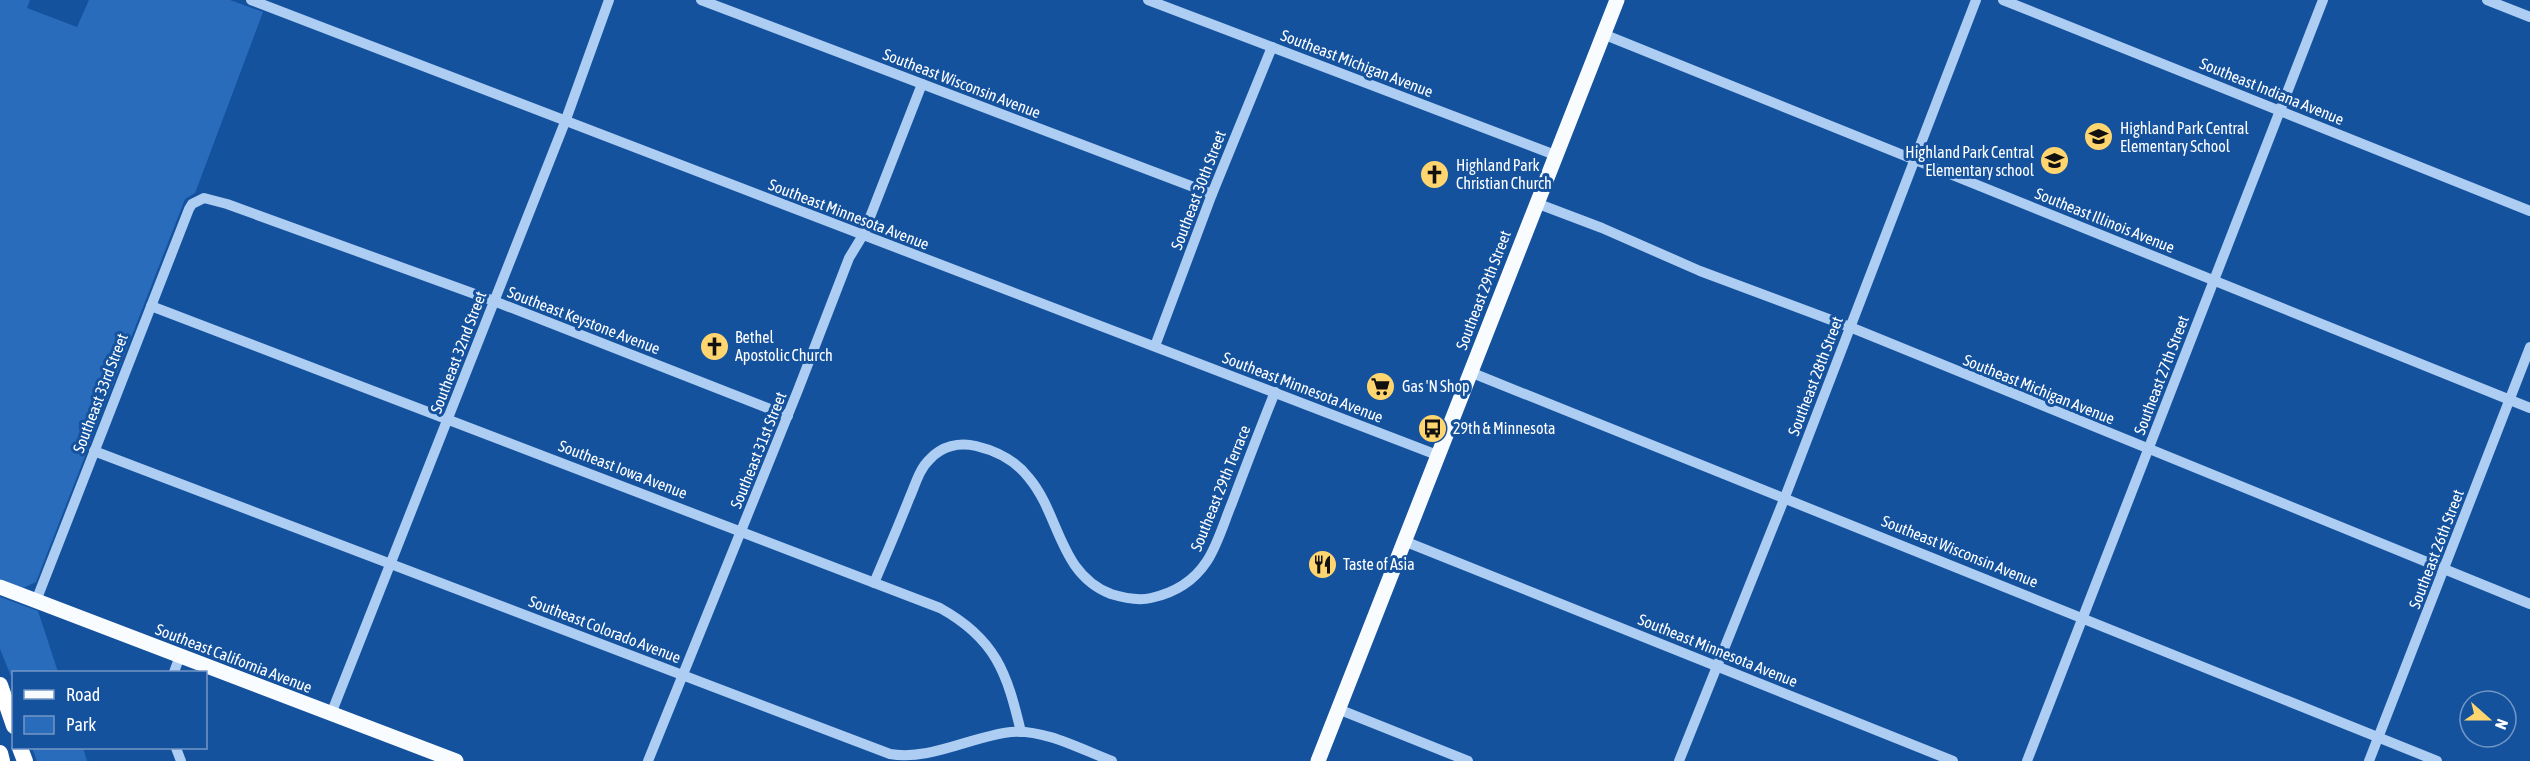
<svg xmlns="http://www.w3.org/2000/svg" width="2530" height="761" font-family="'Asap Condensed',sans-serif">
  <rect width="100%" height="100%" fill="#15529e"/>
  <g fill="#296cbc">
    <polygon points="0,0 30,0 27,8 77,27 89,0 230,0 263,12 195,193 185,199 36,582 23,588 0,579"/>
    <polygon points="0,597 38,611 58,672 14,672 13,681 0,649"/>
    <polygon points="32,748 83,748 87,761 37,761"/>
  </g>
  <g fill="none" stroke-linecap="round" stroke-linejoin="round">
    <g stroke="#adcdf3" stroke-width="10">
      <polyline points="251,0 1437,455"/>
      <polyline points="701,0 1212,194"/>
      <polyline points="1148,0 1555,155"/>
      <polyline points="2003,0 2530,211"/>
      <polyline points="2487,0 2530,17"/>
      <polyline points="1603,34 2530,408"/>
      <polyline points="1536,203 1602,228 1700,271 1850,327 2530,604"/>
      <path d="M151 306 940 608C996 639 1007 673 1021 732"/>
      <polyline points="1155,346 1212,194 1272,47"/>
      <polyline points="1470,372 2437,761"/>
      <path d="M94 451 890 754C930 761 972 736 1011 732 1045 729 1082 750 1112 761"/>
      <polyline points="1404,541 1953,761"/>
      <path d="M874 583C886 555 898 527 909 499 915 486 919 469 930 459 942 446 959 442 976 446 997 451 1016 461 1029 478 1060 515 1059 574 1111 594 1124 598 1138 601 1151 598 1174 593 1194 581 1207 561 1218 544 1224 522 1232 503 1246 466 1260 429 1275 392"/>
      <polyline points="36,601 189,209 192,204 204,198 227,204 494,301 788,416"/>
      <polyline points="174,672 180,656"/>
      <polyline points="1338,709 1468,761"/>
      <polyline points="331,714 565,122 609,0"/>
      <polyline points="176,748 181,761"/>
      <polyline points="648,761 798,390 849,258 863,235 922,84"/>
      <polyline points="1679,761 1785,497 1976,0"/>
      <polyline points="2027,761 2323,0"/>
      <polyline points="2369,761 2530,347"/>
    </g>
    <g stroke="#f9fcff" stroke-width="15">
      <polyline points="0,587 456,761"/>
      <polyline points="1318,761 1617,0"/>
    </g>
    <g stroke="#fff" stroke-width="16">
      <polyline points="0,685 14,726"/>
      <polyline points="20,748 25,761"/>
      <polyline points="0,753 2,761"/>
    </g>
  </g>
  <defs>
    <symbol id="school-disc" viewBox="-11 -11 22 22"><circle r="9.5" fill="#ffd56f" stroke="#15529e"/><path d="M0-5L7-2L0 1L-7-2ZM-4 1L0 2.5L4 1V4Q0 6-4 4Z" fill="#111"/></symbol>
    <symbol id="church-disc" viewBox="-11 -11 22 22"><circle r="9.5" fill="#ffd56f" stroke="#15529e"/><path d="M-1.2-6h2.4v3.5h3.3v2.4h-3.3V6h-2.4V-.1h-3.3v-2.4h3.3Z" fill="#111"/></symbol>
    <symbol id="supermarket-disc" viewBox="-11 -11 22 22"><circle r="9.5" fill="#ffd56f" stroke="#15529e"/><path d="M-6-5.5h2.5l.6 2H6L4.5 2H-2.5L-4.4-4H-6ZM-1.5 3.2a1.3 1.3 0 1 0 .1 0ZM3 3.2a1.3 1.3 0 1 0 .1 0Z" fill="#111"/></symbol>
    <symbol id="bus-disc" viewBox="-11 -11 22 22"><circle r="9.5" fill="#ffd56f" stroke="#15529e"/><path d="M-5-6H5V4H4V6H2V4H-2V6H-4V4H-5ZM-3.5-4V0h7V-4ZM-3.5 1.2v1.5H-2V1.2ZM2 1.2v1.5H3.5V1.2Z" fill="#111"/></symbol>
    <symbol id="restaurant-disc" viewBox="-11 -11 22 22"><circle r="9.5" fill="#ffd56f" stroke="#15529e"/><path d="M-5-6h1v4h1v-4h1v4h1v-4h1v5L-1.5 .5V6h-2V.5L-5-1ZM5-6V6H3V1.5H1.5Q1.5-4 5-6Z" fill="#111"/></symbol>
  </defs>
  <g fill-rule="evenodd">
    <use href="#school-disc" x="2082" y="120" width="33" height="33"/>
    <use href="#school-disc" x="2038" y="144" width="33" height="33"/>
    <use href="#church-disc" x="1418" y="158" width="33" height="33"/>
    <use href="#church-disc" x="698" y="330" width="33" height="33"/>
    <use href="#supermarket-disc" x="1364" y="370" width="33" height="33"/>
    <use href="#bus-disc" x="1416" y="412" width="33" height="33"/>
    <use href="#restaurant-disc" x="1306" y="548" width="33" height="33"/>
  </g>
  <g text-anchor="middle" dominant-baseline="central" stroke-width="6" stroke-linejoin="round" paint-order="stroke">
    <g font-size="16" fill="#fff" stroke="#15529e">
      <text transform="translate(1357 63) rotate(21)">Southeast Michigan Avenue</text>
      <text transform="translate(962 83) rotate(21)">Southeast Wisconsin Avenue</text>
      <text transform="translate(2272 91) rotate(22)">Southeast Indiana Avenue</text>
      <text transform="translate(1198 190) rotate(-69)">Southeast 30th Street</text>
      <text transform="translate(849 214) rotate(21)">Southeast Minnesota Avenue</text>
      <text transform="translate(2105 220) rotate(22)">Southeast Illinois Avenue</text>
      <text transform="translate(1483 290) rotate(-69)">Southeast 29th Street</text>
      <text transform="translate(584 320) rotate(21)">Southeast Keystone Avenue</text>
      <text transform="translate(458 352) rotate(-69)">Southeast 32nd Street</text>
      <text transform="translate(2161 375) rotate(-69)">Southeast 27th Street</text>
      <text transform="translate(1815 376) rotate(-69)">Southeast 28th Street</text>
      <text transform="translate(1303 387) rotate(21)">Southeast Minnesota Avenue</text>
      <text transform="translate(2039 389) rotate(22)">Southeast Michigan Avenue</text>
      <text transform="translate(100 393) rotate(-69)">Southeast 33rd Street</text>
      <text transform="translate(758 450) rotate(-68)">Southeast 31st Street</text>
      <text transform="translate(623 469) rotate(21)">Southeast Iowa Avenue</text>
      <text transform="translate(1220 488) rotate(-68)">Southeast 29th Terrace</text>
      <text transform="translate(2436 549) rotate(-69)">Southeast 26th Street</text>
      <text transform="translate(1960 551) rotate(22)">Southeast Wisconsin Avenue</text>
      <text transform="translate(605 629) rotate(21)">Southeast Colorado Avenue</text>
      <text transform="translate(1718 650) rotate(22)">Southeast Minnesota Avenue</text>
      <text transform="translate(234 658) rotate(21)">Southeast California Avenue</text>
    </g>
    <g font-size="16" fill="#fff" stroke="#15529e" text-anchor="start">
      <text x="2120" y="128">Highland Park Central<tspan x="2120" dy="18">Elementary School</tspan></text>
      <text x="2034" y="152" text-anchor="end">Highland Park Central<tspan x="2034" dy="18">Elementary school</tspan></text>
      <text x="1456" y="165">Highland Park<tspan x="1456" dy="18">Christian Church</tspan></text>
      <text x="735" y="337">Bethel<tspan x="735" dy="18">Apostolic Church</tspan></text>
      <text x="1402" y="386">Gas 'N Shop</text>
      <text x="1453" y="428">29th &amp; Minnesota</text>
      <text x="1343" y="564">Taste of Asia</text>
    </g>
  </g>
  <rect x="12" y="671" width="195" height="78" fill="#15529e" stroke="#7397c5" stroke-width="1.5"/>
  <rect x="24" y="690" width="30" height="9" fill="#f9fcff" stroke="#7397c5" stroke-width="1.5"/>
  <text x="66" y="701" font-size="18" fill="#ffffff">Road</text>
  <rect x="24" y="716" width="30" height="18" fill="#296cbc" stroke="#7397c5" stroke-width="1.5"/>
  <text x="66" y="731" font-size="18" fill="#ffffff">Park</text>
  <g transform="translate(2488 719) rotate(111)"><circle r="28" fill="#15529e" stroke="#7397c5" stroke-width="1.5"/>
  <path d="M0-4.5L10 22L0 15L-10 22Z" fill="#ffd56f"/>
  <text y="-9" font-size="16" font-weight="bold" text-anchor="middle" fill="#ffffff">N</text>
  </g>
</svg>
